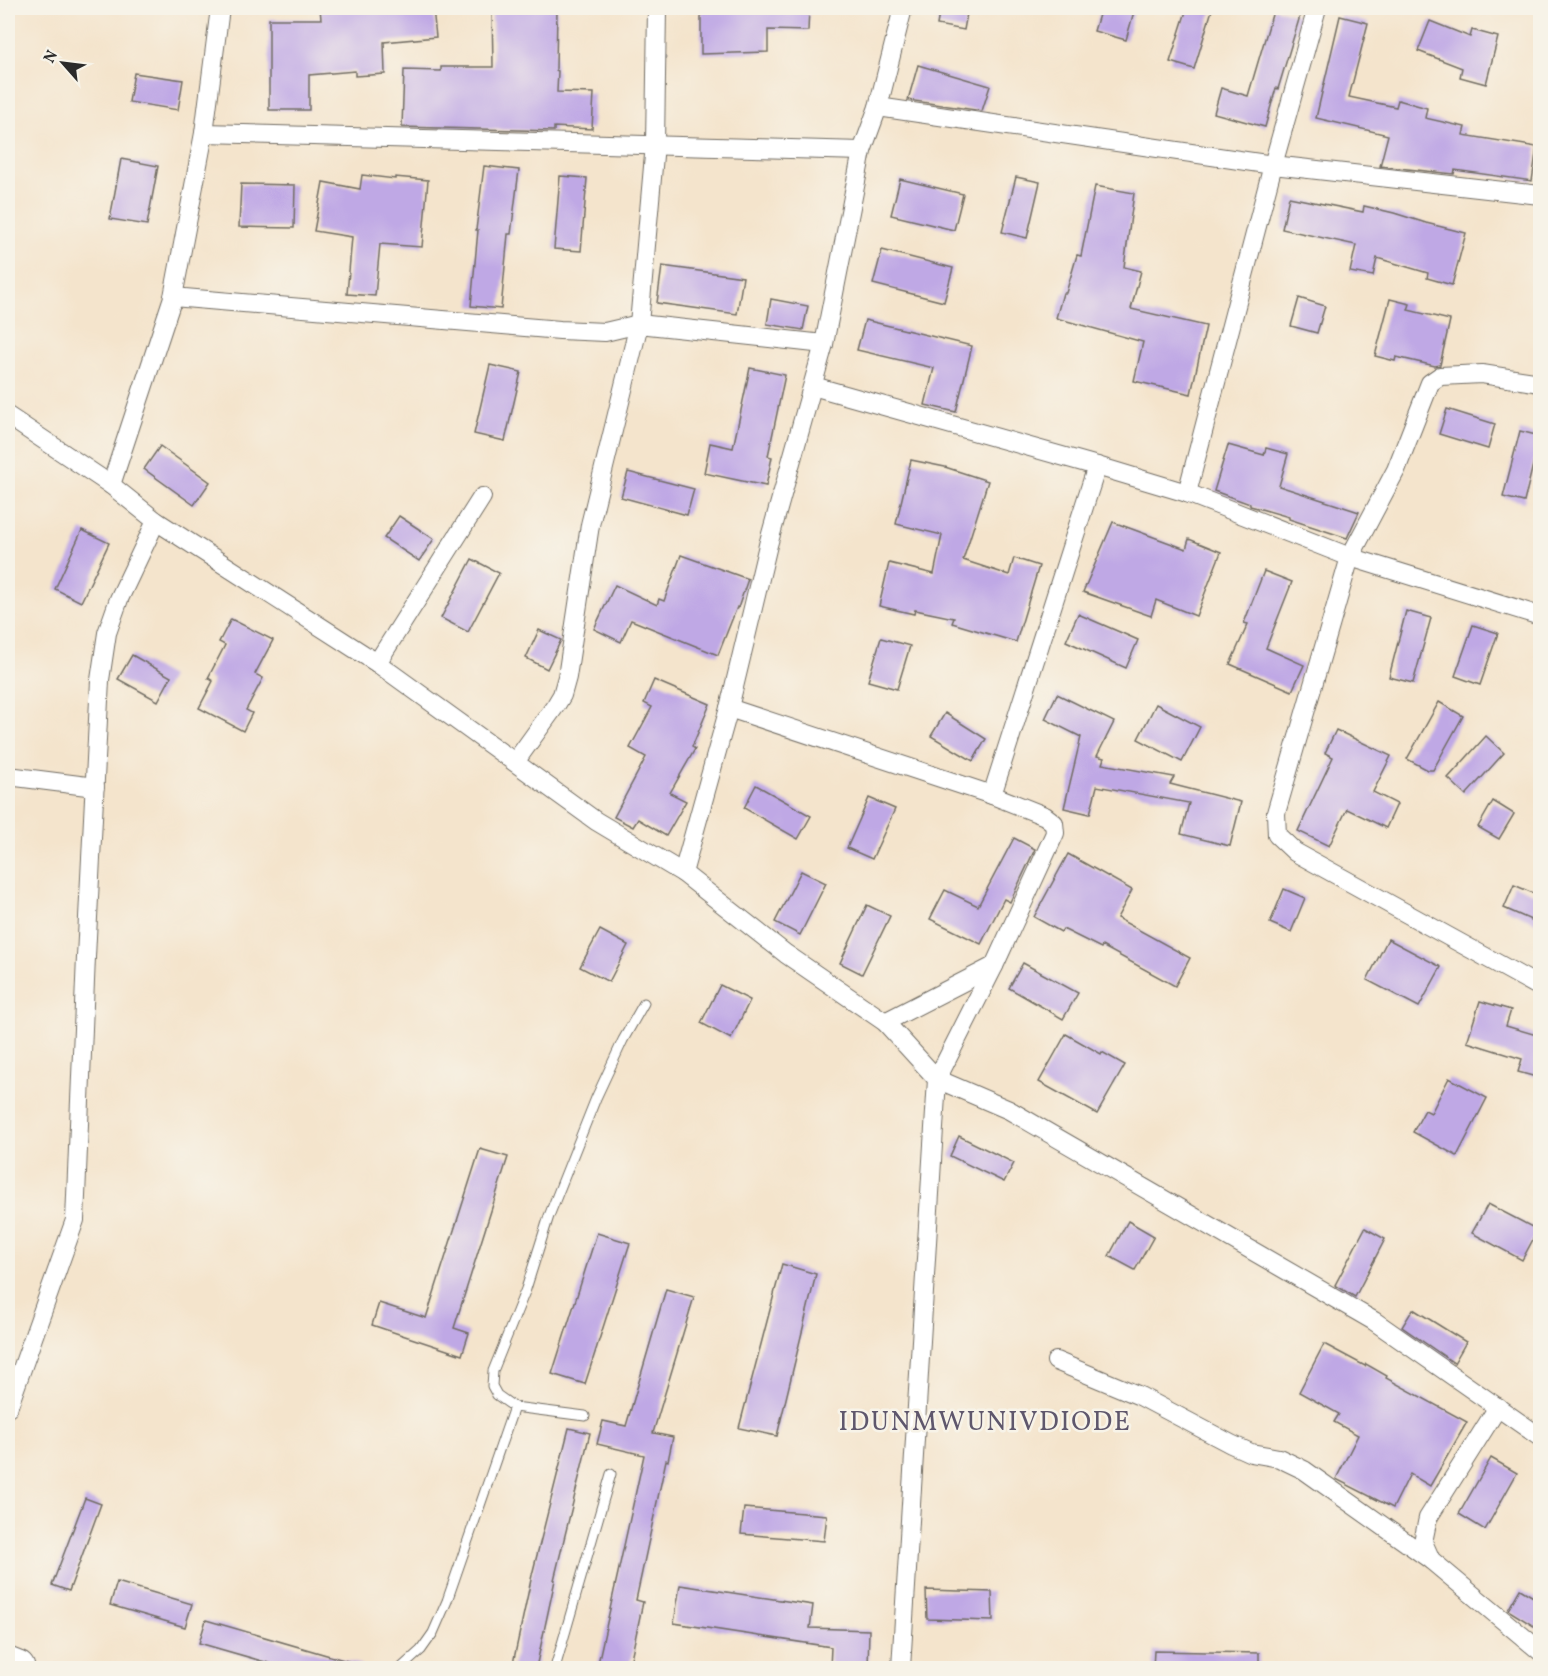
<svg xmlns="http://www.w3.org/2000/svg" width="1548" height="1676" font-family="Vollkorn,serif">
  <rect width="100%" height="100%" fill="#f7f3e8"/>
  <filter id="ink" filterUnits="userSpaceOnUse"><feTurbulence type="fractalNoise" baseFrequency=".0167" numOctaves="2"/><feDisplacementMap in="SourceGraphic" scale="12" xChannelSelector="R" yChannelSelector="G"/><feConvolveMatrix kernelMatrix="1 2 1 2 8 2 1 2 1" color-interpolation-filters="sRGB"/></filter>
  <filter id="wash" filterUnits="userSpaceOnUse"><feTurbulence type="fractalNoise" baseFrequency=".008" numOctaves="4" result="noise"/><feDisplacementMap in="SourceGraphic" scale="24" xChannelSelector="R" yChannelSelector="G"/><feGaussianBlur stdDeviation="1.35" result="paint"/><feColorMatrix in="noise" values="0 0 0 0 0 0 0 0 0 0 0 0 0 0 0 0 0 1.4 0 .05"/><feComposite in="paint" operator="in"/></filter>
  <g filter="url(#wash)">
    <rect width="100%" height="100%" fill="#f4e4cc"/>
    <g id="blocks">
      <g fill="#bfa8e5">
        <polygon points="320,8 433,8 436,37 384,42 385,74 355,76 355,71 309,75 309,110 269,110 269,19 321,19"/>
        <polygon points="492,8 557,8 556,70 558,71 557,92 594,93 592,129 554,127 554,131 402,127 404,70 441,71 441,67 493,67"/>
        <polygon points="701,8 809,8 808,31 768,30 768,52 701,54"/>
        <polygon points="940,8 968,8 964,30 937,25"/>
        <polygon points="1101,8 1135,8 1126,40 1094,31"/>
        <polygon points="1187,8 1204,8 1212,10 1194,69 1170,62"/>
        <polygon points="1274,8 1300,16 1278,89 1276,88 1265,127 1214,113 1221,88 1248,96"/>
        <polygon points="1340,16 1368,23 1349,97 1396,107 1398,100 1427,108 1425,118 1465,127 1463,135 1537,147 1532,181 1455,170 1454,174 1380,166 1388,135 1316,118"/>
        <polygon points="1430,21 1470,37 1472,30 1498,37 1486,84 1460,77 1462,68 1418,51"/>
        <polygon points="918,65 990,86 982,111 908,100"/>
        <polygon points="134,73 183,80 178,110 129,102"/>
        <polygon points="121,159 158,166 147,225 110,219"/>
        <polygon points="484,166 519,170 511,234 508,234 501,309 471,306 478,230 476,230"/>
        <polygon points="362,175 395,179 395,177 428,180 422,247 380,244 375,296 347,294 352,237 314,231 323,182 360,189"/>
        <polygon points="560,176 587,178 581,251 554,249"/>
        <polygon points="1016,177 1040,182 1027,238 1002,232"/>
        <polygon points="900,179 963,194 954,230 891,215"/>
        <polygon points="241,184 295,185 294,228 239,227"/>
        <polygon points="1095,186 1134,193 1124,267 1141,271 1131,309 1206,326 1191,394 1134,381 1143,342 1056,318 1063,293 1066,293 1077,255 1081,256"/>
        <polygon points="1289,197 1363,212 1364,206 1394,213 1426,223 1466,233 1452,285 1427,278 1428,273 1377,258 1373,276 1350,272 1356,245 1282,229"/>
        <polygon points="882,250 953,268 944,302 873,284"/>
        <polygon points="662,266 743,277 737,314 657,303"/>
        <polygon points="1299,298 1325,306 1317,333 1291,326"/>
        <polygon points="771,299 808,306 803,330 767,324"/>
        <polygon points="1390,299 1410,304 1408,310 1450,320 1440,365 1435,366 1396,357 1395,361 1375,356"/>
        <polygon points="865,320 972,346 956,412 925,405 934,368 857,350"/>
        <polygon points="490,365 521,372 505,441 474,434"/>
        <polygon points="750,368 785,375 768,456 772,457 766,486 704,473 710,443 733,448"/>
        <polygon points="1447,409 1495,424 1488,449 1439,434"/>
        <polygon points="1520,431 1540,436 1524,502 1503,497"/>
        <polygon points="1228,445 1264,455 1266,448 1288,454 1279,486 1359,512 1347,538 1289,519 1289,517 1254,507 1250,506 1250,504 1214,491"/>
        <polygon points="160,446 210,482 194,505 144,469"/>
        <polygon points="911,460 945,467 988,481 963,560 1009,575 1014,558 1039,566 1016,642 952,623 954,618 915,610 914,614 879,606 889,563 934,574 942,535 896,524"/>
        <polygon points="628,472 694,489 687,515 621,497"/>
        <polygon points="399,516 434,539 419,561 384,538"/>
        <polygon points="1113,522 1186,549 1189,539 1221,552 1196,616 1156,600 1151,616 1083,592"/>
        <polygon points="82,530 109,543 81,602 55,589"/>
        <polygon points="681,555 748,579 738,608 737,607 718,655 631,620 621,642 594,629 615,585 657,605 659,599 664,601"/>
        <polygon points="472,559 499,573 468,632 441,618"/>
        <polygon points="1264,571 1292,582 1266,648 1304,665 1292,691 1230,664 1248,624 1244,623"/>
        <polygon points="1406,611 1431,618 1413,683 1389,677"/>
        <polygon points="1078,614 1138,640 1126,668 1066,641"/>
        <polygon points="231,619 273,640 255,674 263,678 246,710 252,713 243,731 199,708 213,681 208,678 225,645 219,642"/>
        <polygon points="1473,625 1498,633 1480,685 1455,676"/>
        <polygon points="539,630 561,640 547,669 526,658"/>
        <polygon points="881,638 910,646 897,689 868,681"/>
        <polygon points="132,655 171,677 158,701 118,679"/>
        <polygon points="654,680 710,704 692,747 695,749 670,793 686,801 666,836 638,819 633,827 614,817 646,757 630,748 652,707 644,703"/>
        <polygon points="1057,694 1114,722 1097,756 1104,758 1102,764 1174,777 1170,784 1241,802 1230,846 1181,834 1189,803 1097,786 1090,814 1064,808 1081,737 1045,719"/>
        <polygon points="1439,702 1463,716 1433,770 1428,770 1407,759"/>
        <polygon points="1156,704 1200,727 1182,762 1138,739"/>
        <polygon points="945,713 986,739 973,761 931,736"/>
        <polygon points="1336,730 1391,756 1373,792 1397,804 1386,828 1347,809 1329,846 1298,831 1333,757 1325,753"/>
        <polygon points="1486,736 1504,753 1466,795 1448,778"/>
        <polygon points="756,785 811,816 798,839 744,808"/>
        <polygon points="869,798 895,809 872,859 847,848"/>
        <polygon points="1493,801 1514,814 1499,839 1478,827"/>
        <polygon points="1014,838 1035,849 1010,902 1004,899 981,944 930,919 945,890 978,906"/>
        <polygon points="1068,854 1132,890 1117,918 1190,958 1175,986 1102,946 1101,948 1063,929 1061,932 1034,917"/>
        <polygon points="801,871 826,883 800,935 775,922"/>
        <polygon points="1514,885 1540,896 1540,924 1504,908"/>
        <polygon points="1284,889 1305,898 1291,932 1270,923"/>
        <polygon points="867,905 890,916 862,974 840,963"/>
        <polygon points="600,930 628,945 609,982 580,967"/>
        <polygon points="1388,939 1441,967 1419,1007 1367,980"/>
        <polygon points="1023,963 1078,993 1063,1019 1009,988"/>
        <polygon points="720,985 750,1000 731,1039 701,1023"/>
        <polygon points="1480,1001 1511,1010 1506,1026 1540,1036 1540,1078 1518,1072 1522,1059 1467,1042"/>
        <polygon points="1066,1034 1101,1054 1102,1052 1125,1065 1097,1114 1039,1082"/>
        <polygon points="1449,1078 1487,1098 1457,1156 1413,1132 1425,1110 1431,1113"/>
        <polygon points="959,1136 1014,1163 1004,1182 950,1156"/>
        <polygon points="480,1149 508,1157 454,1328 469,1333 462,1355 372,1325 379,1303 426,1318"/>
        <polygon points="1488,1204 1538,1230 1522,1260 1472,1233"/>
        <polygon points="1128,1221 1154,1236 1135,1270 1109,1256"/>
        <polygon points="1365,1228 1385,1239 1355,1297 1335,1285"/>
        <polygon points="597,1233 630,1243 585,1384 552,1374"/>
        <polygon points="782,1264 816,1274 777,1436 739,1428"/>
        <polygon points="666,1289 694,1297 653,1433 673,1437 668,1461 666,1460 636,1600 643,1602 629,1668 597,1668 644,1455 597,1444 603,1421 626,1426"/>
        <polygon points="1413,1309 1466,1342 1454,1363 1402,1327"/>
        <polygon points="1324,1344 1365,1366 1366,1364 1387,1376 1386,1378 1467,1422 1430,1486 1410,1474 1393,1508 1336,1479 1358,1435 1334,1422 1339,1414 1299,1392"/>
        <polygon points="569,1428 590,1433 554,1580 555,1580 536,1668 512,1668 532,1575"/>
        <polygon points="1491,1458 1517,1473 1485,1530 1459,1514"/>
        <polygon points="85,1498 101,1504 69,1591 52,1585"/>
        <polygon points="744,1508 827,1515 824,1541 741,1534"/>
        <polygon points="117,1582 192,1604 185,1627 110,1605"/>
        <polygon points="680,1585 813,1605 810,1628 869,1630 868,1668 830,1668 831,1647 674,1623"/>
        <polygon points="1520,1589 1540,1601 1540,1630 1508,1610"/>
        <polygon points="926,1590 992,1592 993,1621 927,1619"/>
        <polygon points="206,1620 361,1665 360,1668 286,1668 199,1643"/>
        <polygon points="1154,1651 1259,1653 1259,1668 1153,1668"/>
      </g>
    </g>
  </g>
  <g filter="url(#ink)">
    <use href="#blocks" fill-opacity="0" stroke="#716c63" stroke-width="1.5"/>
    <g fill="none" stroke-linecap="round" stroke-linejoin="round">
      <defs>
        <g id="lane">
          <polyline points="585,1416 514,1407 497,1395 492,1386 493,1371 526,1289 549,1216 596,1098 623,1040 644,1003"/>
          <polyline points="401,1668 421,1650 433,1633 447,1601 514,1407"/>
          <polyline points="555,1668 611,1474"/>
        </g>
        <g id="street">
          <polyline points="878,107 1273,165 1540,195"/>
          <polyline points="204,133 862,151"/>
          <polyline points="173,297 560,330 605,332 639,324 824,344"/>
          <polyline points="1540,383 1482,374 1440,376 1430,383 1396,470 1350,557 1276,813 1277,835 1295,852 1540,987"/>
          <polyline points="813,386 1097,466 1187,493 1350,557 1540,616"/>
          <polyline points="8,416 111,485 156,521 377,663 596,821 683,873 786,954 885,1022 937,1079 1009,1110 1374,1321 1540,1437"/>
          <polyline points="111,485 173,297 204,133 220,8"/>
          <polyline points="1187,493 1273,165 1317,8"/>
          <polyline points="377,663 482,497"/>
          <polyline points="729,708 992,795 1045,816 1054,823 1055,833 994,966 937,1079 901,1668"/>
          <polyline points="515,762 556,705 562,695 567,677 590,525 639,324 655,144 657,8"/>
          <polyline points="8,776 95,787"/>
          <polyline points="992,795 1097,466"/>
          <polyline points="683,873 729,708 768,545 824,344 862,151 878,107 903,8"/>
          <polyline points="885,1022 994,966"/>
          <polyline points="1056,1361 1140,1396 1231,1444 1251,1453 1279,1458 1304,1470 1431,1560"/>
          <polyline points="1498,1407 1428,1518 1423,1542 1431,1560 1540,1651"/>
          <polyline points="8,1408 75,1220 86,957 100,680 107,633 119,599 156,521"/>
        </g>
        <polyline id="highway" points="8,1664 18,1668"/>
      </defs>
      <use href="#lane" stroke="#716c63" stroke-width="11"/>
      <use href="#street" stroke="#716c63" stroke-width="20"/>
      <use href="#highway" stroke="#716c63" stroke-width="35"/>
      <use href="#lane" stroke="#fff" stroke-width="9"/>
      <use href="#street" stroke="#fff" stroke-width="18"/>
      <use href="#highway" stroke="#fff" stroke-width="33"/>
    </g>
  </g>
  <g text-anchor="middle" dominant-baseline="central" stroke-width="5" stroke-linejoin="round" paint-order="stroke">
    <g font-size="27" letter-spacing="1.5" fill="#5f576c" stroke="#f7f3e8">
      <text x="985" y="1423">IDUNMWUNIVDIODE</text>
    </g>
  </g>
  <rect width="1548" height="1676" fill="none" stroke="#f7f3e8" stroke-width="30"/>
  <g transform="translate(63 63) rotate(298)" stroke="#f7f3e8" stroke-width="4.5" paint-order="stroke">
  <path d="M0-4.5L10 22L0 15L-10 22Z" fill="#2b2b2b"/>
  <text y="-9" font-size="16" font-weight="bold" text-anchor="middle" fill="#2b2b2b">N</text>
  </g>
</svg>
